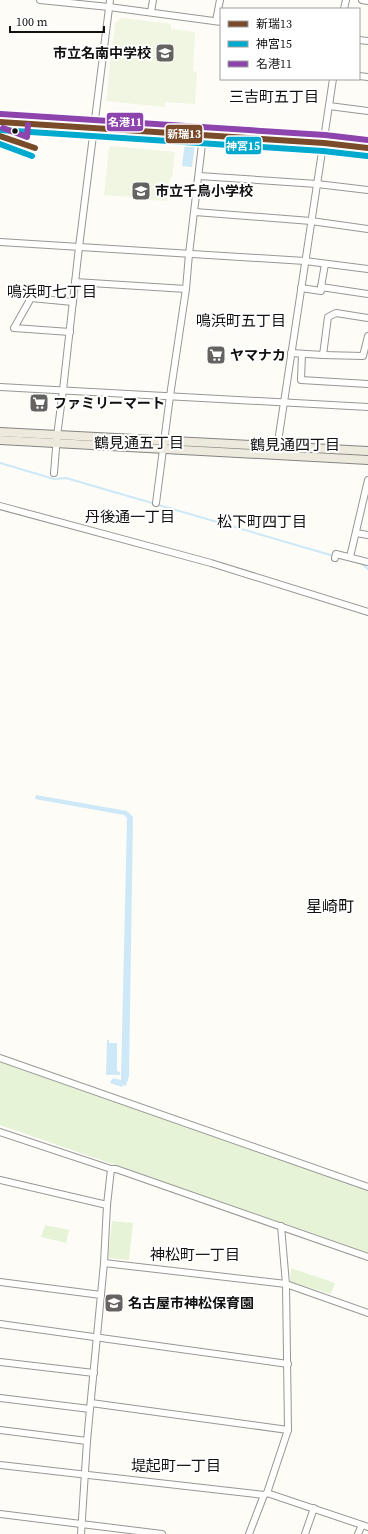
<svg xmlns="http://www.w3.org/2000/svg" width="368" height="1534" font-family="'Source Serif 4','Noto Sans JP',serif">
  <rect width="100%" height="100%" fill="#fdfcf7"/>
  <g fill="#e7f3d7">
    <polygon points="0,1062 368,1189 368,1253 0,1125"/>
    <polygon points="112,1221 133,1223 129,1260 108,1258"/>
    <polygon points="45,1225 69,1230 66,1243 41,1237"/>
    <polygon points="291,1268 335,1283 331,1294 290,1282"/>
  </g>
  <g fill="#f0f6e1">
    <polygon points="122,18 171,24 171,29 195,32 193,71 197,72 195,104 165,102 165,107 106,101 115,23"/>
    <polygon points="111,146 175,152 172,178 170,178 167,201 134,199 134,197 104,195 109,148"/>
  </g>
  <g fill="#cde8f7">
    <polygon points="185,142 195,144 192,167 182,166"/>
    <polygon points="36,795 127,811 133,817 129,1076 126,1086 123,1085 122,1087 110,1083 113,1078 121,1080 127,818 124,815 35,799"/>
    <polygon points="107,1040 109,1040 109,1043 117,1043 117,1071 120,1072 120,1075 106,1075"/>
  </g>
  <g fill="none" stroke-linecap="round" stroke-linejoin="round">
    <g stroke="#cde8f7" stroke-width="2">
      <polyline points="0,463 54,479 66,478 334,556"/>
      <polyline points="338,557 362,564 368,569"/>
    </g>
    <defs>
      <g id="minor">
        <polyline points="40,0 109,7 221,22"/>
        <polyline points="362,0 368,1"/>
        <polyline points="344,9 346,0"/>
        <polyline points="151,12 153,0"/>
        <polyline points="216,21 220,0"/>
        <polyline points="359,40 368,41"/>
        <polyline points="359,76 368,77"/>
        <polyline points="329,106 368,111"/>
        <polyline points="0,122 324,143 368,148"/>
        <polyline points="199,176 317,184 368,190"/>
        <polyline points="195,212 311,221 368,229"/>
        <polyline points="0,242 305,261 368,269"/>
        <polyline points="75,282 186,289"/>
        <polyline points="321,287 325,264"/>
        <polyline points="301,288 321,291 321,287 368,294"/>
        <polyline points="70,332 14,328 31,298 73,302"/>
        <polyline points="291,353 323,355 328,317 336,313 368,318"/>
        <polyline points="302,354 301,380 368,384"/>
        <polyline points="323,355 363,356 368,336"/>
        <polyline points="0,387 368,407"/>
        <polyline points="276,455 333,79"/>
        <polyline points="54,473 57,436 63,390 79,247 110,0"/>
        <polyline points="156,503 170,396 186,289 189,254 203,136"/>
        <polyline points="0,506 211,563 368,612"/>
        <polyline points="356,533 368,535"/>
        <polyline points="350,557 368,480"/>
        <polyline points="335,558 336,554 368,562"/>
        <polyline points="0,1058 368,1187"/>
        <polyline points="0,1132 111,1169 116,1169 368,1257"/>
        <polyline points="0,1180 107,1205"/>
        <polyline points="104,1263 286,1284 368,1313"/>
        <polyline points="0,1282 101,1295"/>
        <polyline points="0,1324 288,1364"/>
        <polyline points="0,1362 94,1373"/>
        <polyline points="0,1398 90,1409 104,1263 107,1205 111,1169"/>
        <polyline points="91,1403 288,1430"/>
        <polyline points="0,1430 87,1441"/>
        <polyline points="0,1465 264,1495"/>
        <polyline points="267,1493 368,1527"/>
        <polyline points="0,1514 162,1534"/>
        <polyline points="81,1534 87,1441 90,1409"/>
        <polyline points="249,1534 264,1495 267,1493 288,1430 286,1284 281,1226"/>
        <polyline points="305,1534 314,1508"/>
        <polyline points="358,1534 362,1525"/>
      </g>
      <g id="major">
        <polyline points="0,432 368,451"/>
        <polyline points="0,440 368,460"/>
      </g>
    </defs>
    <use href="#minor" stroke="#979795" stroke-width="8"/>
    <use href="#major" stroke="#858482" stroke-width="10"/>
    <use href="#minor" stroke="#fffffe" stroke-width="6"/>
    <use href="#major" stroke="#ede9dc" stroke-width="8"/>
    <defs>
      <g id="bus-1">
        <polyline points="0,122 324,143 368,148"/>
        <polyline points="0,136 35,148"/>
      </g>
      <g id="bus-2">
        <polyline points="0,130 323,151 367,156"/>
        <polyline points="0,144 32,156"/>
      </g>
      <g id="bus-3">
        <polyline points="1,114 325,135 368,140"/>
        <polyline points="3,128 27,137 28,125"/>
      </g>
    </defs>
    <use href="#bus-1" stroke="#fff" stroke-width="9"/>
    <use href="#bus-2" stroke="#fff" stroke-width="9"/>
    <use href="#bus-3" stroke="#fff" stroke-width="9"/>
    <use href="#bus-1" stroke="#7a4b2a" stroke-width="6"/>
    <use href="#bus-2" stroke="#00a9ce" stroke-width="6"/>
    <use href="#bus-3" stroke="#8e44ad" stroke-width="6"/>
  </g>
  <defs>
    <symbol id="school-square" viewBox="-11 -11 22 22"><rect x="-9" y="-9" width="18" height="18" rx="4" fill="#646362" stroke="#fff"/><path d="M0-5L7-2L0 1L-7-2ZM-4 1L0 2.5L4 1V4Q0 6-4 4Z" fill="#fff"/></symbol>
    <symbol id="supermarket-square" viewBox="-11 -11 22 22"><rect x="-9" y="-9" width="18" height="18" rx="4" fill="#646362" stroke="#fff"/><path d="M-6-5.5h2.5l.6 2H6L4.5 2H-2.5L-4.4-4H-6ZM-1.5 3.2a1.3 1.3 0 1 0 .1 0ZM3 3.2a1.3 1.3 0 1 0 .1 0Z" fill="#fff"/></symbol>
  </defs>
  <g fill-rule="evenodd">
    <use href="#school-square" x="154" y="42" width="22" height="22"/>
    <use href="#school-square" x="130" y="180" width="22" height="22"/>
    <use href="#supermarket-square" x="205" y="344" width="22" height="22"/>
    <use href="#supermarket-square" x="28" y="392" width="22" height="22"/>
    <use href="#school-square" x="103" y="1292" width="22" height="22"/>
  </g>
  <circle fill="#111" stroke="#fff" stroke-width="1.5" cx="15" cy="131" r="3.5"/>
  <g text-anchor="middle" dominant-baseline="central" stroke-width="4" stroke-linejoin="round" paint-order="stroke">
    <g font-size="14" font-weight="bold" fill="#111" stroke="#fff" text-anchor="start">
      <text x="151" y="53" text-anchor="end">市立名南中学校</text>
      <text x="155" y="191">市立千鳥小学校</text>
      <text x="230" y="355">ヤマナカ</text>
      <text x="53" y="403">ファミリーマート</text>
      <text x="128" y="1303">名古屋市神松保育園</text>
    </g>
    <g font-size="15" fill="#111" stroke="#fff">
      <text x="274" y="96">三吉町五丁目</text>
      <text x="52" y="291">鳴浜町七丁目</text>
      <text x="241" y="320">鳴浜町五丁目</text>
      <text x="139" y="442">鶴見通五丁目</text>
      <text x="295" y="444">鶴見通四丁目</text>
      <text x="130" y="516">丹後通一丁目</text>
      <text x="262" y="521">松下町四丁目</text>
      <text x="195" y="1254">神松町一丁目</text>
      <text x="176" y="1465">堤起町一丁目</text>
    </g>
    <g font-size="16" fill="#111" stroke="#fff">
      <text x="330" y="906">星崎町</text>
    </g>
  </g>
  <g stroke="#fff" stroke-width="1.5">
    <rect x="106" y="112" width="38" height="20" rx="4" fill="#8e44ad"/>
    <rect x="165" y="124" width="38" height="20" rx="4" fill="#7a4b2a"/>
    <rect x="225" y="136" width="37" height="19" rx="4" fill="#00a9ce"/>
  </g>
  <g font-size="11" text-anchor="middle" font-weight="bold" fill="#fff">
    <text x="125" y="126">名港11</text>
    <text x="184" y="138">新瑞13</text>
    <text x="243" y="150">神宮15</text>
  </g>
  <rect x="220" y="8" width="140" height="72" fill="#ffffff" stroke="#a0a0a0"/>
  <rect x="228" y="21" width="20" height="6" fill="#7a4b2a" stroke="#a0a0a0"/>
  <text x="256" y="28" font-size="12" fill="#111111">新瑞13</text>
  <rect x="228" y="41" width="20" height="6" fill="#00a9ce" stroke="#a0a0a0"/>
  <text x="256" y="48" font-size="12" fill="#111111">神宮15</text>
  <rect x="228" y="61" width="20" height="6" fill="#8e44ad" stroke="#a0a0a0"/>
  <text x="256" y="68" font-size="12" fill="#111111">名港11</text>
  <path d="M10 26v6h94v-6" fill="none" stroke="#111111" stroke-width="2"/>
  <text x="16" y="26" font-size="12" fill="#111111" stroke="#ffffff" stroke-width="3" paint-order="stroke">100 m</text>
</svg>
